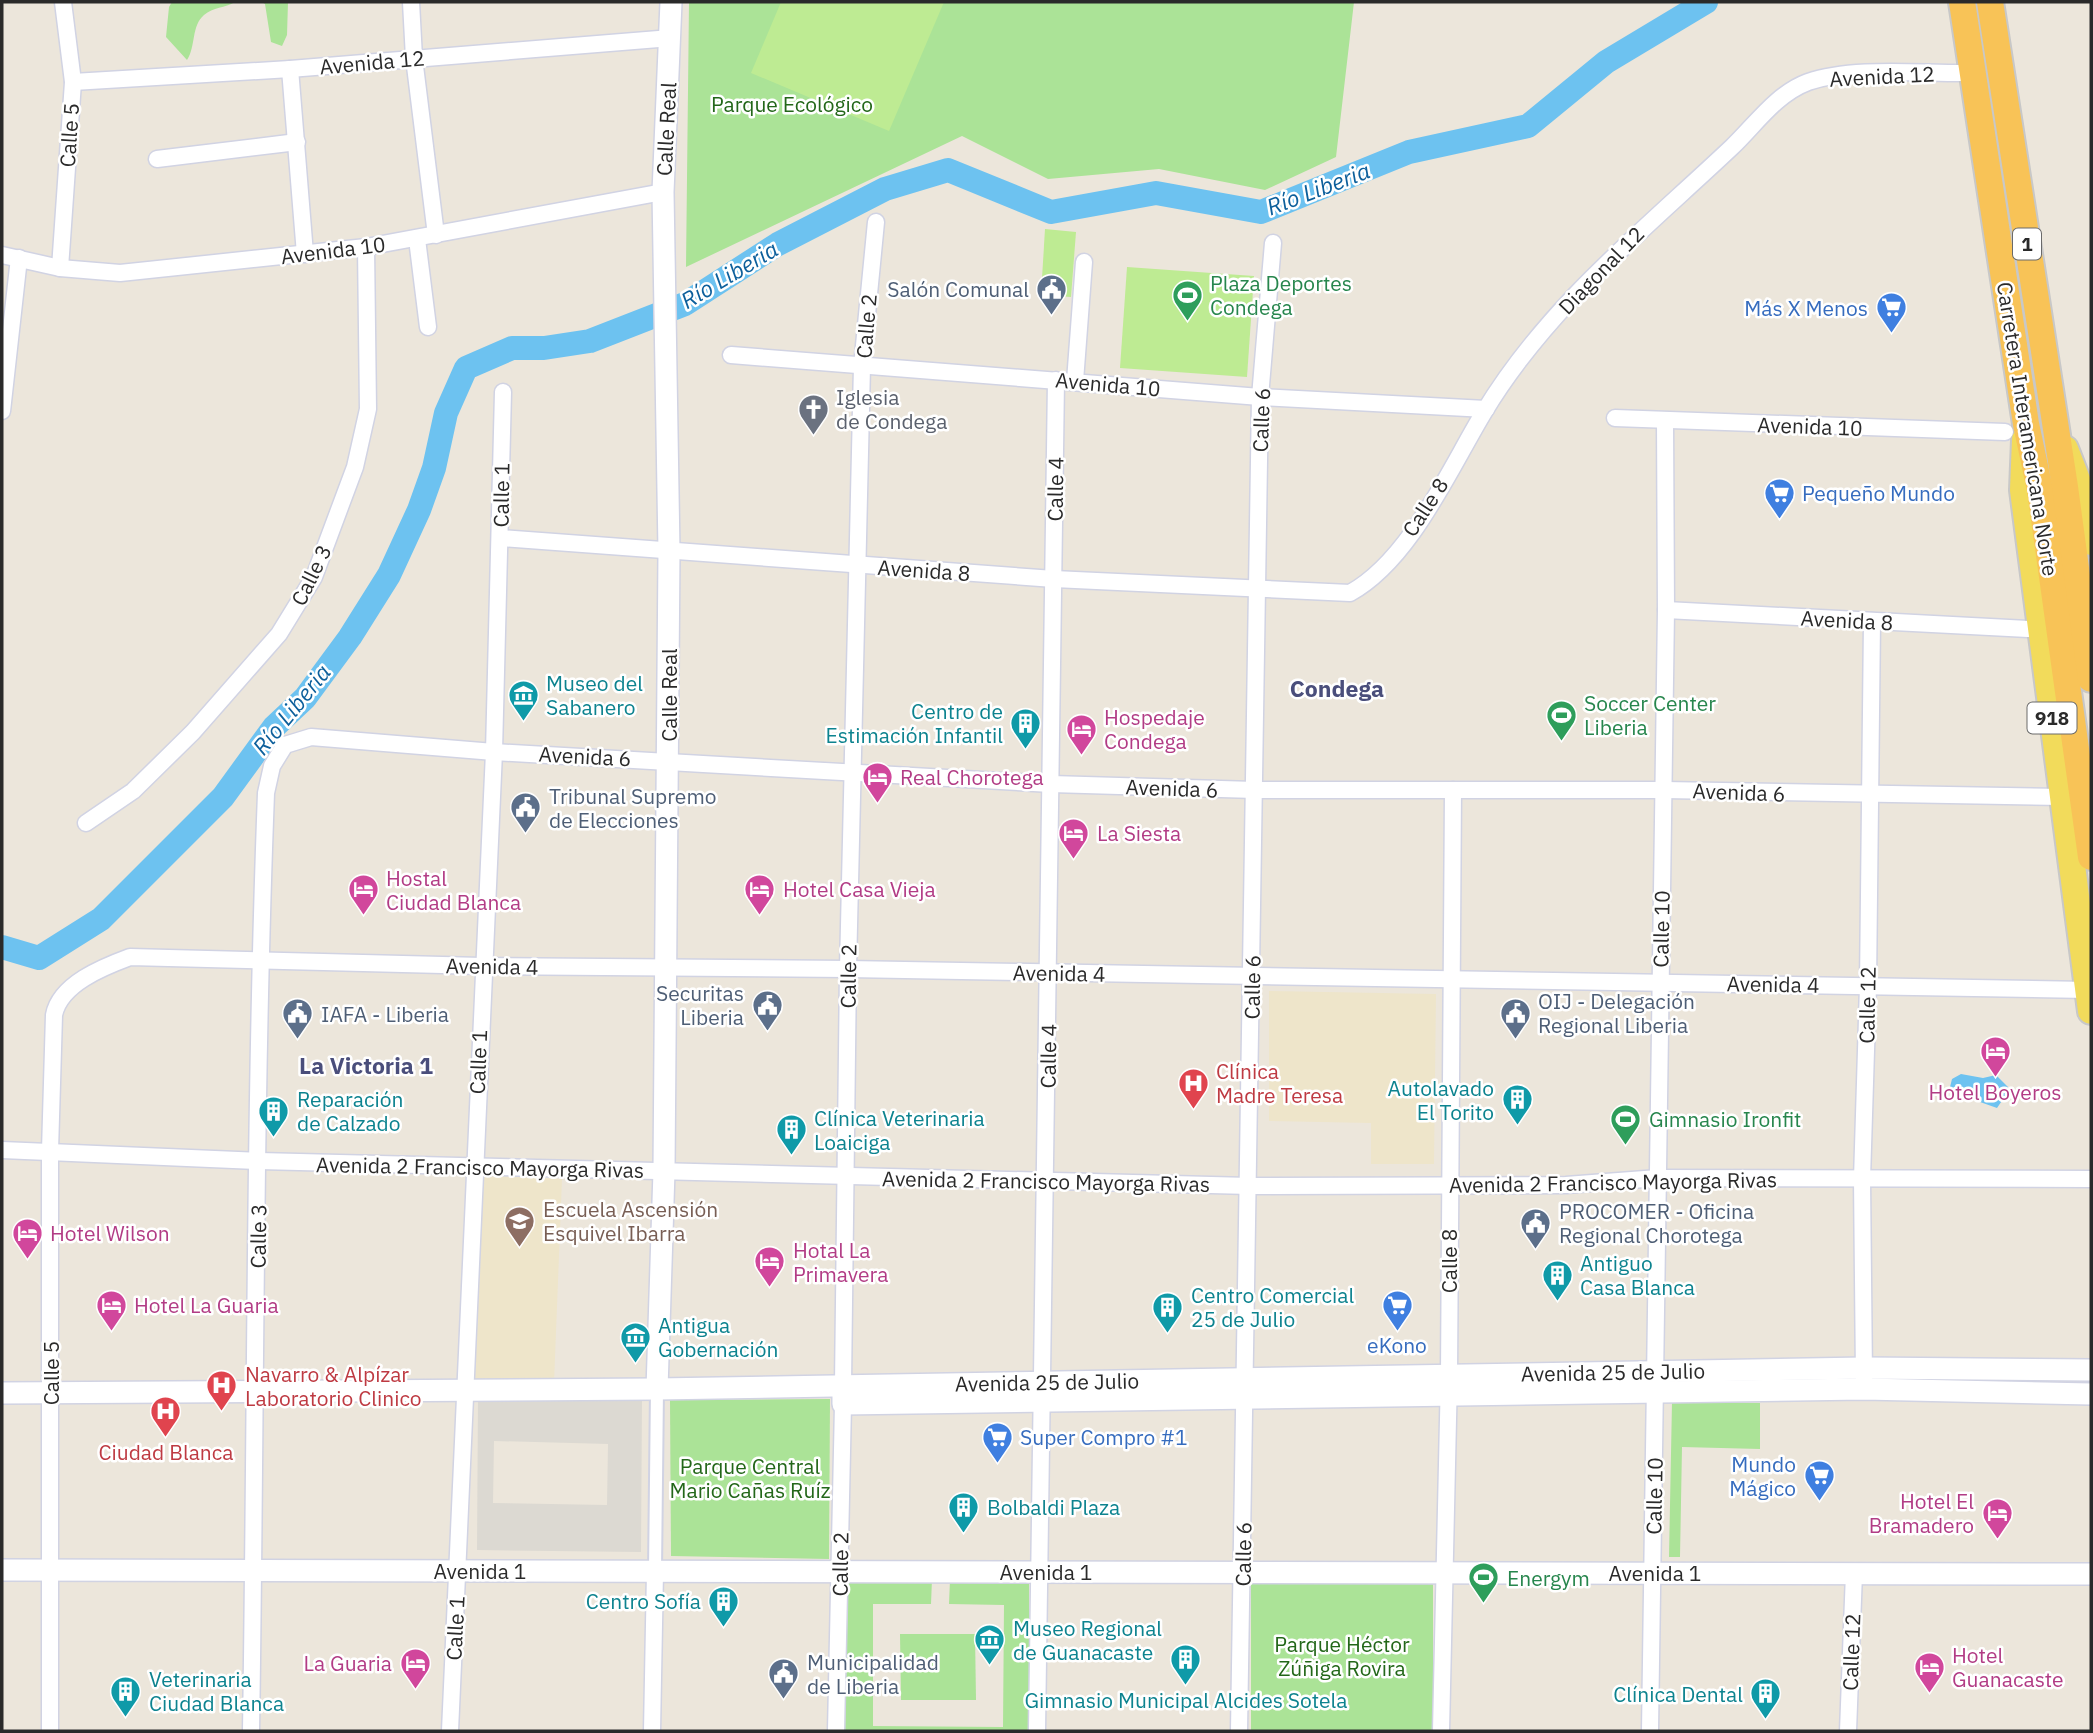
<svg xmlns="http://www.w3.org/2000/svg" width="2093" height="1733" font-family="'IBM Plex Sans',sans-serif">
  <rect width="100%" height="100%" fill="#ece6db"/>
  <g fill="#eee5ca">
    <polygon points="1269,991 1436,994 1434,1164 1371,1164 1371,1123 1269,1121"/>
    <polygon points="483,1175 562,1179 554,1383 475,1379"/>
  </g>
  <g fill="#abe397">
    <path d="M172 2H235C225 8 213 7 204 15 191 26 196 46 187 60L166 37 169 7Z"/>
    <polygon points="262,2 288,2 287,35 282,46 271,42 265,4"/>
    <polygon points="689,2 1354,2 1336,157 1265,190 1159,169 1048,179 962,136 686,267"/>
    <polygon points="830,1399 829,1559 671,1556 670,1400"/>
    <polygon points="1672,1402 1760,1403 1760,1449 1682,1447 1680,1557 1669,1557"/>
    <polygon points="848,1579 932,1579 931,1604 873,1604 873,1726 1003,1727 1004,1605 949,1604 950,1580 1029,1580 1029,1731 845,1731"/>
    <polygon points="1251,1581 1433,1582 1433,1731 1251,1731"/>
    <polygon points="900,1634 975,1634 976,1700 901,1700"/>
  </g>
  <g fill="#beeb93">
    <polygon points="781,2 944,2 889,131 751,73"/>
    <polygon points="1045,229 1076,232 1071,297 1041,295"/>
    <polygon points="1127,267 1254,276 1247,377 1120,368"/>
  </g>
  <path fill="#dcd9d2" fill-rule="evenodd" d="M478 1397 642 1399 641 1552 477 1550ZM494 1441 608 1444 607 1505 493 1503Z"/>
  <polygon fill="#6dc2f0" points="1961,1074 1983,1078 1996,1075 2010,1089 1997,1108 1949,1091 1952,1079"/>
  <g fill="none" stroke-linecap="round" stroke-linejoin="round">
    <polyline stroke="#6dc2f0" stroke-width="24" points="2,947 39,958 101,919 223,797 274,727 305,698 350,637 389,575 419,510 434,468 446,413 466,368 512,348 544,348 590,341 685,304 778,244 885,189 948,170 1051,212 1156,193 1261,212 1409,152 1528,126 1606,62 1706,2"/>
    <defs>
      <polyline id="pedestrian" points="655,1571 657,1389"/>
      <g id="minor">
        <polyline points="411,2 414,58 436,235"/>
        <polyline points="290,69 305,254"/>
        <polyline points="73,82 290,69 671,38"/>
        <polyline points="157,159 297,142"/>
        <polyline points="417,239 428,327"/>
        <polyline points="2,255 60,268 120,273 366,247 663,192"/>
        <polyline points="60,268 73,82 63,2"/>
        <polyline points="731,355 1260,397 1486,409"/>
        <polyline points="1075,381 1084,262"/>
        <polyline points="2,411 19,258"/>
        <polyline points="1615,418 2005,432"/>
        <path d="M500 538 1054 579 1350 593C1410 560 1449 470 1484 412 1548 306 1643 231 1732 147 1756 124 1776 94 1808 82 1854 66 1922 74 1971 73"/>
        <polyline points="1666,610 2028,629"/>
        <polyline points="86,823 133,791 193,732 279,634 314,577 355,467 368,409 366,247"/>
        <polyline points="2,1150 259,1161 1250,1186 1566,1185 1658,1178 2091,1179"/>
        <polyline points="1864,1378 1862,1179 1868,986 1872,621"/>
        <polyline points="843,1385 848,969 862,366 876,222"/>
        <path d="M50 1731V1151L54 1015C60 984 103 967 130 957L482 966 848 969 2088 990"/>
        <path d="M251 1731C256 1419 254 1105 266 793L272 766 285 745 311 737 494 752 1051 784 1255 790H1664L2062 797"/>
        <polyline points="450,1731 494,752 503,392"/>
        <polyline points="652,1731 655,1571"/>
        <polyline points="836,1731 843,1404"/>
        <polyline points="1037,1731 1056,380"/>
        <polyline points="1239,1731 1260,397 1273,243"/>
        <polyline points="1441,1731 1449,1375 1453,790"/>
        <polyline points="1650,1731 1666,610 1665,421"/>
        <polyline points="1848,1731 1854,1573"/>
      </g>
      <g id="tertiary">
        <polyline points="843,1385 843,1404 1864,1389 2091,1394"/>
        <polyline points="657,1389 664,1171 669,551 663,192 671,2"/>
        <polyline points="2,1393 657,1389 1864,1368 2091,1370"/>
        <polyline points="2,1570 2091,1574"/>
      </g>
      <g id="primary">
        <polyline points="2025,440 2023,490 2091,1011"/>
        <polyline points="2065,449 2083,495 2091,542"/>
      </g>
      <g id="trunk">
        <polyline points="1962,2 2026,424 2040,490 2091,857"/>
        <polyline points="1990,2 2065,487 2091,679"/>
      </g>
    </defs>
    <use href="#pedestrian" stroke="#d1d3e3" stroke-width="16"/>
    <use href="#minor" stroke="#d1d3e3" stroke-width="19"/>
    <use href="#tertiary" stroke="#d1d3e3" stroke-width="24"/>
    <use href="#primary" stroke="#c8c8c8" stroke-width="30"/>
    <use href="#trunk" stroke="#c8c8c8" stroke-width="30"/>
    <use href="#pedestrian" stroke="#fff" stroke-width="12"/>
    <use href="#minor" stroke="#fff" stroke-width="16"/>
    <use href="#tertiary" stroke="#fff" stroke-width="21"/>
    <use href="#primary" stroke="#f2db5b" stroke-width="26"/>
    <use href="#trunk" stroke="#f8c357" stroke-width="26"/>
  </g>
  <defs>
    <symbol id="civic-pin" viewBox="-11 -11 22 30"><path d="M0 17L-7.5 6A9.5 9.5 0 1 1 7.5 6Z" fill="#5c6f8a" stroke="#fff"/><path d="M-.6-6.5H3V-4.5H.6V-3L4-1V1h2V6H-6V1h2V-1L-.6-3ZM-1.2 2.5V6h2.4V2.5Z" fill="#fff"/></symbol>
    <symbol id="stadium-pin" viewBox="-11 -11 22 30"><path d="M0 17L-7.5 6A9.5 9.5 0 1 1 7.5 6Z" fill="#2e9e5b" stroke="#fff"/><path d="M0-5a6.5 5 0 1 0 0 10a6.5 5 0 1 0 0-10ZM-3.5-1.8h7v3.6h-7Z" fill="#fff"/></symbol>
    <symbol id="supermarket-pin" viewBox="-11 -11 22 30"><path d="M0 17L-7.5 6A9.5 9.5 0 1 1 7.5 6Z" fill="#3f7fe0" stroke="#fff"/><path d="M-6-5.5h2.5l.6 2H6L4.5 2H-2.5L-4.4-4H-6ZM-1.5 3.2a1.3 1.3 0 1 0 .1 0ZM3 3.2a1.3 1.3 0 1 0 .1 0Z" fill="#fff"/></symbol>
    <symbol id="church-pin" viewBox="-11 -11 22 30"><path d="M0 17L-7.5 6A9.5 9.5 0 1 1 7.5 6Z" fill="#6b7280" stroke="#fff"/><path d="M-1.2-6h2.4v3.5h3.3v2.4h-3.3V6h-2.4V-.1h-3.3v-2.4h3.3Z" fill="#fff"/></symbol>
    <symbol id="museum-pin" viewBox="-11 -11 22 30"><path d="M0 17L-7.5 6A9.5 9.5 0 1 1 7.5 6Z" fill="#0f9aa8" stroke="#fff"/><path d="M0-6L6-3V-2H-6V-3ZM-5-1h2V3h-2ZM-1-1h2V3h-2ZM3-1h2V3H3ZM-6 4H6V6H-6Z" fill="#fff"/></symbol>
    <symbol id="building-pin" viewBox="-11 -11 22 30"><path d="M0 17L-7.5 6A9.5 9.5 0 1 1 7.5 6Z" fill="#0f9aa8" stroke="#fff"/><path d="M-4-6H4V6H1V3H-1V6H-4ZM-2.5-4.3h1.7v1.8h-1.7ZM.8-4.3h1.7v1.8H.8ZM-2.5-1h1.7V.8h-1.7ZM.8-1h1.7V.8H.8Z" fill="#fff"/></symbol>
    <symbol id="hotel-pin" viewBox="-11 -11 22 30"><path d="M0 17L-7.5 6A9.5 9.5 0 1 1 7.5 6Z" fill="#d1479c" stroke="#fff"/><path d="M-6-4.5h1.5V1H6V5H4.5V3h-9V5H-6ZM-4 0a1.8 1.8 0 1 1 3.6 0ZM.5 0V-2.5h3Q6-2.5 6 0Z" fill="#fff"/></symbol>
    <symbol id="hospital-pin" viewBox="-11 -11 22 30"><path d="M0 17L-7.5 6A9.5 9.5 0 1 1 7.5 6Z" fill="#e0444e" stroke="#fff"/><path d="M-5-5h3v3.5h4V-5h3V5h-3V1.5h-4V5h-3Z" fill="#fff"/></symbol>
    <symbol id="school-pin" viewBox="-11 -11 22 30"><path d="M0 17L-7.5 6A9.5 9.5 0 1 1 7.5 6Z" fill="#8d6e63" stroke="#fff"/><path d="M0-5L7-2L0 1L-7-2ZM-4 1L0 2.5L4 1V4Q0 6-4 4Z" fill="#fff"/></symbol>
  </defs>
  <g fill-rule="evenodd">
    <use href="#civic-pin" x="1034" y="272" width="35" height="47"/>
    <use href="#stadium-pin" x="1170" y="278" width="35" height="47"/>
    <use href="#supermarket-pin" x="1874" y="290" width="35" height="47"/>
    <use href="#church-pin" x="796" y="392" width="35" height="47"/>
    <use href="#supermarket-pin" x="1762" y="476" width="35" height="47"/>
    <use href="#museum-pin" x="506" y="678" width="35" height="47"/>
    <use href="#stadium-pin" x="1544" y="698" width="35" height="47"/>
    <use href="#building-pin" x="1008" y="706" width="35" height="47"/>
    <use href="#hotel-pin" x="1064" y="712" width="35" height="47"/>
    <use href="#hotel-pin" x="860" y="760" width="35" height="47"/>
    <use href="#civic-pin" x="508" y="790" width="35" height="47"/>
    <use href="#hotel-pin" x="1056" y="816" width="35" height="47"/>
    <use href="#hotel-pin" x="742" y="872" width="35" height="47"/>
    <use href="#hotel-pin" x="346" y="872" width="35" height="47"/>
    <use href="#civic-pin" x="750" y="988" width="35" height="47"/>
    <use href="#civic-pin" x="1498" y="996" width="35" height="47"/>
    <use href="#civic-pin" x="280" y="996" width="35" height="47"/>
    <use href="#hotel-pin" x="1978" y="1034" width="35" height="47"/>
    <use href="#hospital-pin" x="1176" y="1066" width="35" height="47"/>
    <use href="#building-pin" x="1500" y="1082" width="35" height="47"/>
    <use href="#building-pin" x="256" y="1094" width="35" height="47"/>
    <use href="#stadium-pin" x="1608" y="1102" width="35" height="47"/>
    <use href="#building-pin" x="774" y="1112" width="35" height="47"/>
    <use href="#school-pin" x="502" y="1204" width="35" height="47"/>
    <use href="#civic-pin" x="1518" y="1206" width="35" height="47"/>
    <use href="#hotel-pin" x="10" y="1216" width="35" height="47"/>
    <use href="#hotel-pin" x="752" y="1244" width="35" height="47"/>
    <use href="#building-pin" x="1540" y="1258" width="35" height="47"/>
    <use href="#hotel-pin" x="94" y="1288" width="35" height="47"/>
    <use href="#supermarket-pin" x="1380" y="1288" width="35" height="47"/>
    <use href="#building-pin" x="1150" y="1290" width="35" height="47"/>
    <use href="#museum-pin" x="618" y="1320" width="35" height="47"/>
    <use href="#hospital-pin" x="204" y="1368" width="35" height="47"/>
    <use href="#hospital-pin" x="148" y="1394" width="35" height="47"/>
    <use href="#supermarket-pin" x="980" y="1420" width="35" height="47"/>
    <use href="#supermarket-pin" x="1802" y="1458" width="35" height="47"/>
    <use href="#building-pin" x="946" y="1490" width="35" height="47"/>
    <use href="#hotel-pin" x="1980" y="1496" width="35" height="47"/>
    <use href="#stadium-pin" x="1466" y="1560" width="35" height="47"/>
    <use href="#building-pin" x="706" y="1584" width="35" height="47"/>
    <use href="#museum-pin" x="972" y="1622" width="35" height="47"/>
    <use href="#building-pin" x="1168" y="1642" width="35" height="47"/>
    <use href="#hotel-pin" x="398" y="1646" width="35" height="47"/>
    <use href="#hotel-pin" x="1912" y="1650" width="35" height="47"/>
    <use href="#civic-pin" x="766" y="1656" width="35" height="47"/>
    <use href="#building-pin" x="108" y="1674" width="35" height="47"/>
    <use href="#building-pin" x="1748" y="1676" width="35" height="47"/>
  </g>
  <g text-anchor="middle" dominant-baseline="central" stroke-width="5" stroke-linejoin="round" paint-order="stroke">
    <g fill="#fff" stroke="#6a6a6a" stroke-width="2">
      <rect x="2013" y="228.5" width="28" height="31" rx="5"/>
      <rect x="2027.5" y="702.5" width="49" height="31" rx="5"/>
    </g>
    <g font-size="19" font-weight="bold" fill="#2a2a2a">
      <text x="2027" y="244">1</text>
      <text x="2052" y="718">918</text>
    </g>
    <g font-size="21" fill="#2a2a2a" stroke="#fff">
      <text transform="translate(372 62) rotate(-5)">Avenida 12</text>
      <text transform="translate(1882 76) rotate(-3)">Avenida 12</text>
      <text transform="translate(666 129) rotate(-87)">Calle Real</text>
      <text transform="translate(69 135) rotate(-86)">Calle 5</text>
      <text transform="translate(333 250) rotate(-7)">Avenida 10</text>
      <text transform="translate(1601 270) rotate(-46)">Diagonal 12</text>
      <text transform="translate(866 326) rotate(-85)">Calle 2</text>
      <text transform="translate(1108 384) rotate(5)">Avenida 10</text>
      <text transform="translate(1261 420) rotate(-88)">Calle 6</text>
      <text transform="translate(1810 426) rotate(2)">Avenida 10</text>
      <text transform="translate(2028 429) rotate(81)">Carretera Interamericana Norte</text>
      <text transform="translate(1055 489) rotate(-89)">Calle 4</text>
      <text transform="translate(501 495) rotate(-89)">Calle 1</text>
      <text transform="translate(1425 507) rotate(-57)">Calle 8</text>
      <text transform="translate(924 570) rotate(4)">Avenida 8</text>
      <text transform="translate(311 575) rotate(-64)">Calle 3</text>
      <text transform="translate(1847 620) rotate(3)">Avenida 8</text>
      <text transform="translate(669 695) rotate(-90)">Calle Real</text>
      <text transform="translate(585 756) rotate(3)">Avenida 6</text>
      <text transform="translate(1172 788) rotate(2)">Avenida 6</text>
      <text transform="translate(1739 792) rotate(2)">Avenida 6</text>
      <text transform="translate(1661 929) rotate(-89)">Calle 10</text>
      <text transform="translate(492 966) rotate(1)">Avenida 4</text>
      <text transform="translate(1059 973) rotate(1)">Avenida 4</text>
      <text transform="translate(848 976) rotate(-89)">Calle 2</text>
      <text transform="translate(1773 984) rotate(1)">Avenida 4</text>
      <text transform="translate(1252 987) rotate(-89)">Calle 6</text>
      <text transform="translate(1867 1005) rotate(-89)">Calle 12</text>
      <text transform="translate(1048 1056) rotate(-89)">Calle 4</text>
      <text transform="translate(478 1062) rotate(-88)">Calle 1</text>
      <text transform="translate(480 1167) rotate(1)">Avenida 2 Francisco Mayorga Rivas</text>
      <text transform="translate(1046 1181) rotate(1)">Avenida 2 Francisco Mayorga Rivas</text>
      <text transform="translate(1613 1182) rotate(-1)">Avenida 2 Francisco Mayorga Rivas</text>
      <text transform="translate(258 1236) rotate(-89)">Calle 3</text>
      <text transform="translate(1449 1261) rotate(-90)">Calle 8</text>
      <text transform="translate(1613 1372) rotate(-1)">Avenida 25 de Julio</text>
      <text transform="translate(51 1373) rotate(-90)">Calle 5</text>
      <text transform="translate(1047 1382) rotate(-1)">Avenida 25 de Julio</text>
      <text transform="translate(1654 1496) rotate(-89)">Calle 10</text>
      <text transform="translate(1243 1554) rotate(-89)">Calle 6</text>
      <text transform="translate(840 1564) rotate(-89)">Calle 2</text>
      <text x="480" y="1571">Avenida 1</text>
      <text x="1046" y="1572">Avenida 1</text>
      <text x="1655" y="1573">Avenida 1</text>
      <text transform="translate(455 1628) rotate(-87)">Calle 1</text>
      <text transform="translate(1851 1652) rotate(-88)">Calle 12</text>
    </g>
    <g font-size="21" fill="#236719" stroke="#fff">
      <text x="792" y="104">Parque Ecológico</text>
      <text x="750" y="1466">Parque Central<tspan x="750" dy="24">Mario Cañas Ruíz</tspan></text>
      <text x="1342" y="1644">Parque Héctor<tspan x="1342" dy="24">Zúñiga Rovira</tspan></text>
    </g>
    <g font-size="21" fill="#27864d" stroke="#fff" text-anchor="start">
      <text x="1210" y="283">Plaza Deportes<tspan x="1210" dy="24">Condega</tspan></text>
      <text x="1584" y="703">Soccer Center<tspan x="1584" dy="24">Liberia</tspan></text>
      <text x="1649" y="1119">Gimnasio Ironfit</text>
      <text x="1507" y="1578">Energym</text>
    </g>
    <g font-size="21" fill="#4e5e75" stroke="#fff" text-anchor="start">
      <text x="1029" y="289" text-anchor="end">Salón Comunal</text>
      <text x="549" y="796">Tribunal Supremo<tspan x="549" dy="24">de Elecciones</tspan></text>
      <text x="744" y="993" text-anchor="end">Securitas<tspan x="744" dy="24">Liberia</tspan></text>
      <text x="1538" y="1001">OIJ - Delegación<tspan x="1538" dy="24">Regional Liberia</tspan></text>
      <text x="321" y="1014">IAFA - Liberia</text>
      <text x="1559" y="1211">PROCOMER - Oficina<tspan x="1559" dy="24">Regional Chorotega</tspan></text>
      <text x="807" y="1662">Municipalidad<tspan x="807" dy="24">de Liberia</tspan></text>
    </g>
    <g font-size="21" fill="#366cbe" stroke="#fff" text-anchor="end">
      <text x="1868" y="308">Más X Menos</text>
      <text x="1802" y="493" text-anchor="start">Pequeño Mundo</text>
      <text x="1397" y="1345" text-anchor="middle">eKono</text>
      <text x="1020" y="1437" text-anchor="start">Super Compro #1</text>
      <text x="1796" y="1464">Mundo<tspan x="1796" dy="24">Mágico</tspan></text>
    </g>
    <g font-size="21" fill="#5b616d" stroke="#fff" text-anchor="start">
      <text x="836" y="397">Iglesia<tspan x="836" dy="24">de Condega</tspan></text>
    </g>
    <g font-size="21" fill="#0d838f" stroke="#fff" text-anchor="start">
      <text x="546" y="683">Museo del<tspan x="546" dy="24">Sabanero</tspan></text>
      <text x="1003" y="711" text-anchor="end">Centro de<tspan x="1003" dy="24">Estimación Infantil</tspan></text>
      <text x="1494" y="1088" text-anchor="end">Autolavado<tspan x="1494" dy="24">El Torito</tspan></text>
      <text x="297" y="1099">Reparación<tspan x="297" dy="24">de Calzado</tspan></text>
      <text x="814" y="1118">Clínica Veterinaria<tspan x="814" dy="24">Loaiciga</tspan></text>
      <text x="1580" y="1263">Antiguo<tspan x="1580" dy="24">Casa Blanca</tspan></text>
      <text x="1191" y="1295">Centro Comercial<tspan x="1191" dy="24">25 de Julio</tspan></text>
      <text x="658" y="1325">Antigua<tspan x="658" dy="24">Gobernación</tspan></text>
      <text x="987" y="1507">Bolbaldi Plaza</text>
      <text x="701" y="1601" text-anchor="end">Centro Sofía</text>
      <text x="1013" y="1628">Museo Regional<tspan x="1013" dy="24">de Guanacaste</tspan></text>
      <text x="149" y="1679">Veterinaria<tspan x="149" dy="24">Ciudad Blanca</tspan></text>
      <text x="1743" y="1694" text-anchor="end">Clínica Dental</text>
      <text x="1186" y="1700" text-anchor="middle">Gimnasio Municipal Alcides Sotela</text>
    </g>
    <g font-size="21" fill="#b23c85" stroke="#fff" text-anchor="start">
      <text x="1104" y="717">Hospedaje<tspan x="1104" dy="24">Condega</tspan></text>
      <text x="900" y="777">Real Chorotega</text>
      <text x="1097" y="833">La Siesta</text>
      <text x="386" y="878">Hostal<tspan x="386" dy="24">Ciudad Blanca</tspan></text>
      <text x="783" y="889">Hotel Casa Vieja</text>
      <text x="1995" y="1092" text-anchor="middle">Hotel Boyeros</text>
      <text x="50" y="1233">Hotel Wilson</text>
      <text x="793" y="1250">Hotal La<tspan x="793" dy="24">Primavera</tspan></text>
      <text x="134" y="1305">Hotel La Guaria</text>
      <text x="1974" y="1501" text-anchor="end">Hotel El<tspan x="1974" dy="24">Bramadero</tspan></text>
      <text x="1952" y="1655">Hotel<tspan x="1952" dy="24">Guanacaste</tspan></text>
      <text x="392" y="1663" text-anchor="end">La Guaria</text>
    </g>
    <g font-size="21" fill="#be3a42" stroke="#fff" text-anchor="start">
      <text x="1216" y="1071">Clínica<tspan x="1216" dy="24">Madre Teresa</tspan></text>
      <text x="245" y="1374">Navarro &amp; Alpízar<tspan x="245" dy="24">Laboratorio Clinico</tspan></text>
      <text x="166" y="1452" text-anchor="middle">Ciudad Blanca</text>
    </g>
    <g font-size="21" fill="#785e54" stroke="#fff" text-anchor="start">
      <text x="543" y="1209">Escuela Ascensión<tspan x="543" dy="24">Esquivel Ibarra</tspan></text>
    </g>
    <g font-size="23" font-style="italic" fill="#0c5f9b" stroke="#fff">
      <text transform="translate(1318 188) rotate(-21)">Río Liberia</text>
      <text transform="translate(729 274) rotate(-31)">Río Liberia</text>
      <text transform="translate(291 709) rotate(-51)">Río Liberia</text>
    </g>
    <g font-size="23" font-weight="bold" fill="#4a4e7b" stroke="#fff">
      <text x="1337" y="688">Condega</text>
      <text x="366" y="1065">La Victoria 1</text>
    </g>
  </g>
  <rect width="2093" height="1733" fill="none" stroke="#2a2a2a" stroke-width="7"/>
</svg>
